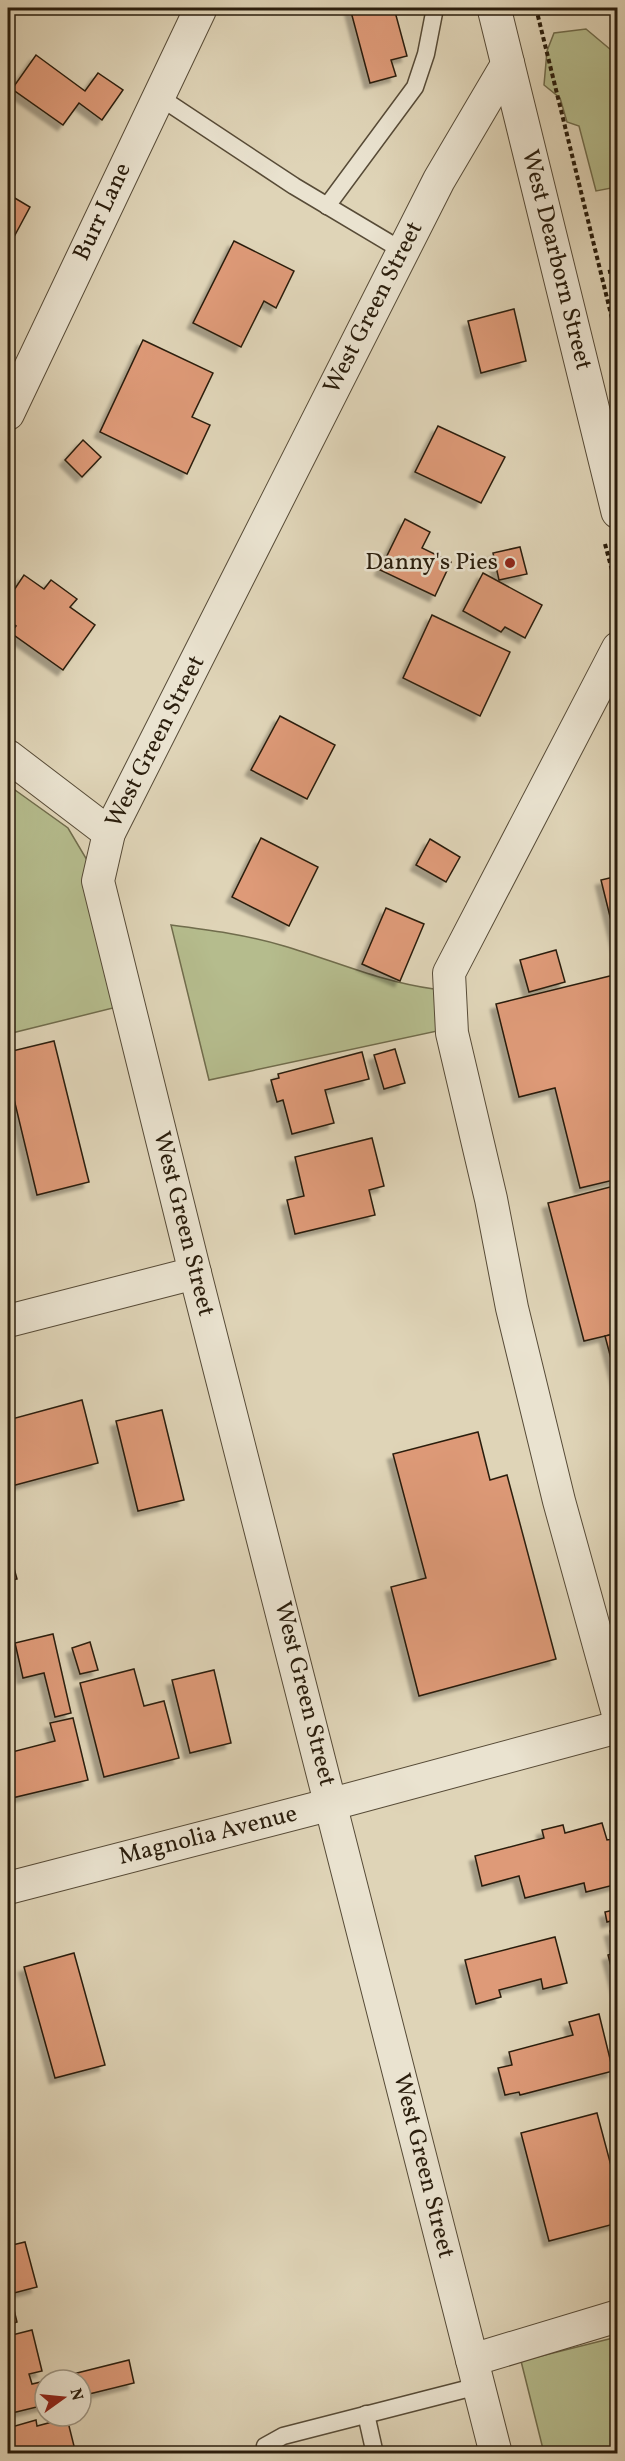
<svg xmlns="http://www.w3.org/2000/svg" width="625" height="2461" font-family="Vollkorn,serif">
  <defs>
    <filter id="shadow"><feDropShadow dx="-5.5" dy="5.5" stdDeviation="1.5" flood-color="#0004"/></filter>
  </defs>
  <rect width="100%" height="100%" fill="#dfd4b7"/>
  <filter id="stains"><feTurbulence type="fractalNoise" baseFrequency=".00333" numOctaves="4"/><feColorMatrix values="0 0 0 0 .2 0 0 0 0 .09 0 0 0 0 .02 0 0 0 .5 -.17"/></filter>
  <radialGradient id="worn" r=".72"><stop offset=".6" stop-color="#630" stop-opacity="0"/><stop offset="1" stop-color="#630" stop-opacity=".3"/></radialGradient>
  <g fill="#b5bc8d" stroke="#706c4c" stroke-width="1.5">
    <polygon points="586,29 617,55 617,187 596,191 579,126 567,122 560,98 544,85 547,51 554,33"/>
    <polygon points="8,785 68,828 87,860 117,1007 8,1034"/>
    <path d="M171 925C210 930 247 935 284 946 335 961 381 982 434 989L442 1030 209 1080Z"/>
    <polygon points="617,2337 617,2453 544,2453 521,2361"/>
  </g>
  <g fill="#de9a78" stroke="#2a1d0c" stroke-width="1.5" filter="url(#shadow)">
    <polygon points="350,8 394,8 407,56 391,60 396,76 370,83"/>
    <polygon points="36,55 85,91 98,73 123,90 102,120 79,103 63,125 12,89"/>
    <polygon points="8,194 30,207 8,248"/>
    <polygon points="234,241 294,271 276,308 264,301 241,347 193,323"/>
    <polygon points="514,309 526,361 481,373 468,321"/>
    <polygon points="143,340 213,373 192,417 210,425 187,474 100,432"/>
    <polygon points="438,426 505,457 481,503 415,472"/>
    <polygon points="83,440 101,457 82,477 65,460"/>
    <polygon points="405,519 430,532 422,548 451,562 435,596 380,570"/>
    <polygon points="520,547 527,574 499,580 493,553"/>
    <polygon points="483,573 542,605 525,638 505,627 501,632 463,611"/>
    <polygon points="24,575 44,589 51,580 77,599 70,607 95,625 63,670 11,633 16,626 8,620 8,599"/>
    <polygon points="432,615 510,652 480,716 403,678"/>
    <polygon points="280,716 335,745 307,799 251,770"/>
    <polygon points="261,838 318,867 289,926 232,897"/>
    <polygon points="430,839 460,857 446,882 416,865"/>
    <polygon points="618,876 618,949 601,880"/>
    <polygon points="386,908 424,924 400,981 362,964"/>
    <polygon points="556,950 565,982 529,992 520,960"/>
    <polygon points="618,974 618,1179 580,1188 555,1088 519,1097 496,1004"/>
    <polygon points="54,1041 89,1182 37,1195 8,1074 8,1052"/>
    <polygon points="395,1049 405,1083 384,1089 374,1055"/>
    <polygon points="362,1052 369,1079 325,1090 334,1123 292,1134 283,1100 277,1102 271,1080 279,1078 278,1074"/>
    <polygon points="372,1138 384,1186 369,1190 375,1215 295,1234 287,1200 304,1196 295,1157"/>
    <polygon points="618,1185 618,1333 584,1341 548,1203"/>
    <polygon points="618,1333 618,1385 605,1336"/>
    <polygon points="82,1400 98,1463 8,1487 8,1420"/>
    <polygon points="162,1410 184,1500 138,1511 116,1421"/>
    <polygon points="478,1432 490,1480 507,1475 556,1659 419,1696 391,1587 426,1578 393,1454"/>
    <polygon points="8,1547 17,1579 8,1581"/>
    <polygon points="53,1634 71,1713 55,1717 44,1673 23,1678 15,1643"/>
    <polygon points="90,1642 98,1670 80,1674 72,1648"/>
    <polygon points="134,1669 144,1706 164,1701 179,1758 104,1777 80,1683"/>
    <polygon points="214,1670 231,1743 190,1753 172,1680"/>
    <polygon points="73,1718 88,1780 12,1798 8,1778 8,1753 55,1741 50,1723"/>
    <polygon points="602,1823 607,1840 613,1839 618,1857 618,1884 586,1892 584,1883 525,1898 519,1876 482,1886 475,1856 544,1838 542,1830 563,1825 565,1833"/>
    <polygon points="618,1909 618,1919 607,1922 605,1912"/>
    <polygon points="618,1929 618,1948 615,1949 610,1931"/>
    <polygon points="555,1937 567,1983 543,1989 541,1979 499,1990 501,1997 476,2004 465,1960"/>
    <polygon points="618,1952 618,1993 608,1955"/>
    <polygon points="74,1953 105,2065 55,2078 24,1967"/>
    <polygon points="599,2014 613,2071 520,2095 519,2092 505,2095 498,2068 512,2065 509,2052 573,2035 569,2022"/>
    <polygon points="597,2113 618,2192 618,2223 549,2241 521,2133"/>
    <polygon points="25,2242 37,2287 10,2294 17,2322 8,2325 8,2246"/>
    <polygon points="32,2330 42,2371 29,2374 32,2384 45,2381 45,2405 8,2414 8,2336"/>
    <polygon points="129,2360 134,2383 81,2396 81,2380 49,2380"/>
    <polygon points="67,2418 76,2454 8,2454 8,2428 36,2420 37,2426"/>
  </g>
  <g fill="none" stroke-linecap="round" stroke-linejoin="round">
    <defs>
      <g id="service">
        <polyline points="158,96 294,186 403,251"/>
        <polyline points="327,206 415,87 426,54 435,8"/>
        <polyline points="366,2414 375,2454"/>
        <polyline points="264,2454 265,2446 283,2436 478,2386"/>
      </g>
      <g id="minor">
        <polyline points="8,414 200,10"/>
        <polyline points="618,648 449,973 452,1033 491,1199 512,1308 559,1501 618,1714"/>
        <polyline points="8,756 109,833"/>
        <polyline points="8,1321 195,1273"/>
        <polyline points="8,1888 332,1804 618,1727"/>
        <polyline points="472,2360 618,2316"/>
        <polyline points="496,2454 195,1273 98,881 109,833 439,180 508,63"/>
      </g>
      <polyline id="tertiary" points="494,8 618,512"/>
    </defs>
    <use href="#service" stroke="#574b37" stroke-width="19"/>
    <use href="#minor" stroke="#574b37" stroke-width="34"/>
    <use href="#tertiary" stroke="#574b37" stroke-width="35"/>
    <g stroke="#2a1d0c" stroke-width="4" stroke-dasharray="4.5 3" stroke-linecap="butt">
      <polyline points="536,8 618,343"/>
      <polyline points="608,272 618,270"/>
      <polyline points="605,544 618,593"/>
    </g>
    <use href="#service" stroke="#eae3d0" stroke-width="16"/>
    <use href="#minor" stroke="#eae3d0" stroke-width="32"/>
    <use href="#tertiary" stroke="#eae3d0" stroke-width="33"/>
  </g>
  <circle fill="#8f2418" stroke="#eae3d0" stroke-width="2" cx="510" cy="563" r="6"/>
  <g text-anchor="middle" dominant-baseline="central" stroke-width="5" stroke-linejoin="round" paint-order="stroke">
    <g font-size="24" fill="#2a1d0c" stroke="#eae3d0">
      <text transform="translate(103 212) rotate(-65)">Burr Lane</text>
      <text transform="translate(556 260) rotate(76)">West Dearborn Street</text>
      <text transform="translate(374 308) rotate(-63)">West Green Street</text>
      <text transform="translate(156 742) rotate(-63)">West Green Street</text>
      <text transform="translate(183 1224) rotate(76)">West Green Street</text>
      <text transform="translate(304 1694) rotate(76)">West Green Street</text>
      <text transform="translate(208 1836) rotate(-14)">Magnolia Avenue</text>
      <text transform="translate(423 2166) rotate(76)">West Green Street</text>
    </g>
    <g font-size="24" fill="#2a1d0c" stroke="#eae3d0" text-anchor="end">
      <text x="498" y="563">Danny's Pies</text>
    </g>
  </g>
  <rect width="625" height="2461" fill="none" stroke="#dfd4b7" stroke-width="30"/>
  <rect x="9" y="9" width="607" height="2443" fill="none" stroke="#2a1d0c" stroke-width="3"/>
  <rect x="15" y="15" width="595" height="2431" fill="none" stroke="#2a1d0c" stroke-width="1.5"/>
  <g transform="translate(63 2398) rotate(75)"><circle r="28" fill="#eae3d0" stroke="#9d9482" stroke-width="1.5"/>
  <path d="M0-4.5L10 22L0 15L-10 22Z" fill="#8f2418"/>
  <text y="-9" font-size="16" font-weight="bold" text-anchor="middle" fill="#2a1d0c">N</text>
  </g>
  <rect width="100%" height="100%" filter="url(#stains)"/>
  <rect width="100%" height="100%" fill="url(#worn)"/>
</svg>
